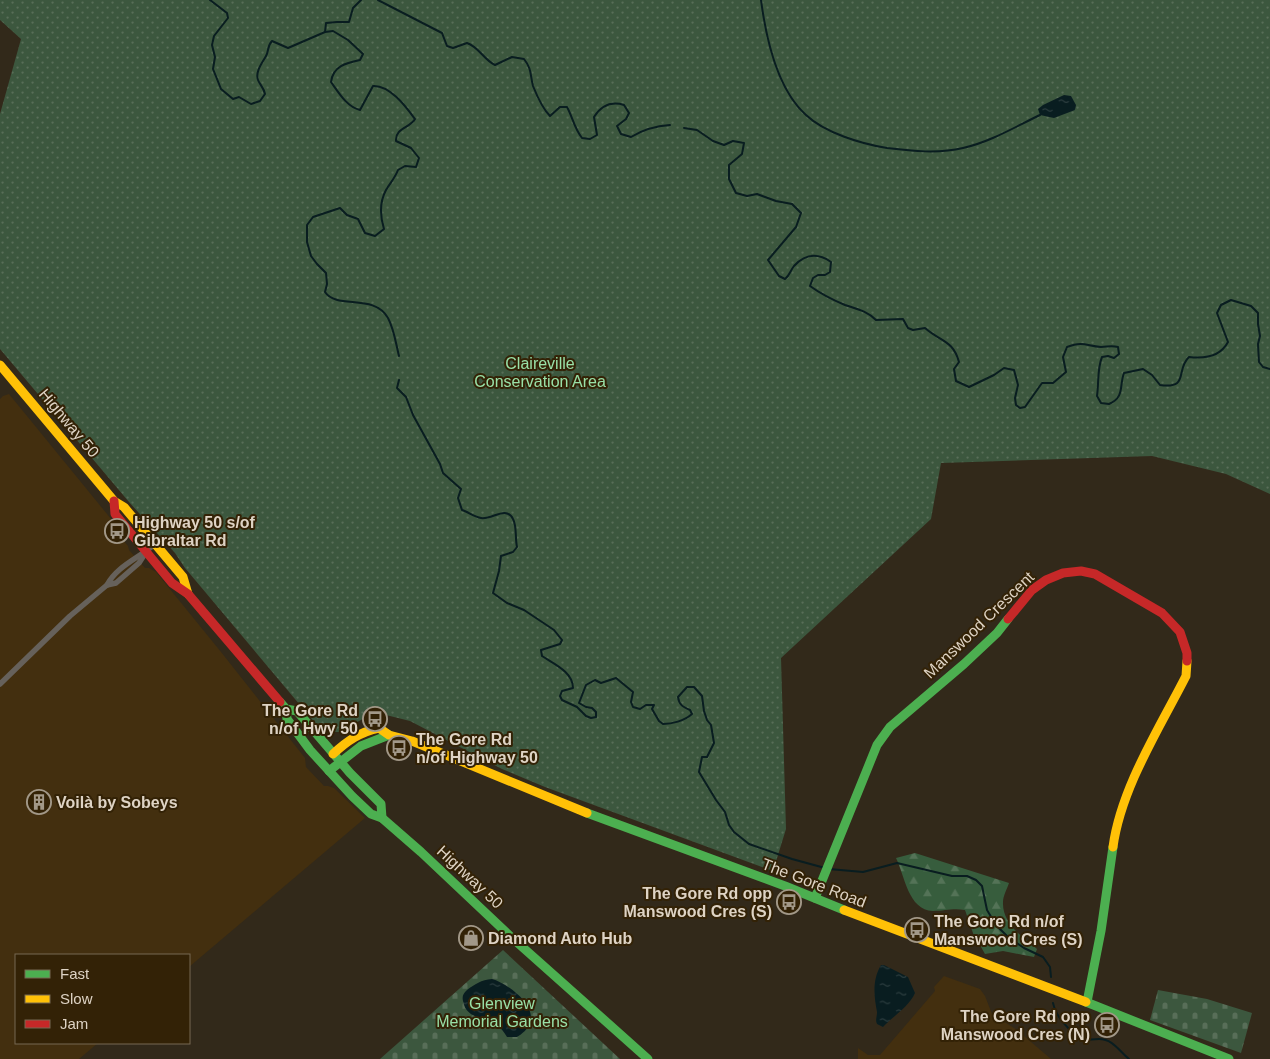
<svg xmlns="http://www.w3.org/2000/svg" width="1270" height="1059" font-family="Arial,sans-serif">
  <defs>
    <pattern id="forest-firs" width="22" height="20" patternUnits="userSpaceOnUse" patternTransform="scale(1.25)"><rect width="22" height="20" fill="#375d3d"/><path d="M5 1l3.5 6h-7zM16 11l3.5 6h-7z" fill="#547357"/></pattern>
    <pattern id="cemetery-stones" width="16" height="16" patternUnits="userSpaceOnUse" patternTransform="scale(1.25)"><rect width="16" height="16" fill="#3c573e"/><path d="M2 7V4a2 2 0 0 1 4 0v3zM10 15v-3a2 2 0 0 1 4 0v3z" fill="#586e58"/></pattern>
    <pattern id="park-dots" width="8" height="8" patternUnits="userSpaceOnUse" patternTransform="scale(1.25)"><rect width="8" height="8" fill="#3c573e"/><path d="M2 2h.1M6 6h.1" fill="none" stroke="#586e58" stroke-width="1.8" stroke-linecap="round"/></pattern>
    <pattern id="water-ripples" width="26" height="14" patternUnits="userSpaceOnUse" patternTransform="scale(1.25)"><rect width="26" height="14" fill="#091d20"/><path d="M2 4q2-2 4 0t4 0M15 11q2-2 4 0t4 0" fill="none" stroke="#2c3d3f"/></pattern>
  </defs>
  <rect width="100%" height="100%" fill="#32291a"/>
  <g fill="#432f0f">
    <polygon points="9,394 116,525 113,528 128,546 129,550 145,568 149,568 156,572 221,652 305,758 306,767 324,786 328,786 334,788 365,818 189,967 189,955 16,955 16,1043 98,1043 79,1059 0,1059 0,399 3,396"/>
    <polygon points="944,976 980,989 985,996 992,1014 1017,1030 1051,1059 858,1059 858,1048 868,1055 880,1055 935,991 934,987"/>
  </g>
  <path fill="url(#forest-firs)" d="M915 853 1009 883C1007 889 1003 896 1003 902 1002 924 1023 937 1037 949L1034 957 1003 951 985 954 973 933 965 910C952 908 945 911 933 911 908 910 905 876 896 858Z"/>
  <g fill="url(#cemetery-stones)">
    <polygon points="503,950 620,1059 380,1059"/>
    <polygon points="1158,990 1207,999 1252,1013 1241,1053 1150,1020"/>
  </g>
  <polygon fill="url(#park-dots)" points="0,0 1270,0 1270,494 1226,474 1152,456 941,463 931,519 781,658 786,829 773,871 545,787 502,769 410,721 378,713 370,715 339,732 329,732 316,724 185,568 175,553 129,502 0,349 0,114 21,39 0,20"/>
  <g fill="url(#water-ripples)">
    <polygon points="1064,95 1071,96 1076,105 1075,110 1054,118 1040,115 1038,109 1043,105"/>
    <path d="M881 965H884L908 977 915 993C909 1007 893 1016 883 1027L877 1024C875 1020 877 1017 877 1012 874 996 872 980 881 965Z"/>
    <path d="M492 979C507 983 537 1005 530 1023 528 1029 522 1034 517 1037H507C504 1032 501 1028 497 1025 484 1017 466 1019 463 1001 462 996 463 994 467 990 475 984 481 980 492 979Z"/>
  </g>
  <g fill="none" stroke-linecap="round" stroke-linejoin="round">
    <g stroke="#091d20" stroke-width="2">
      <path d="M210 0 227 13 228 18 214 36 212 45 215 57 213 69 221 89 233 99 239 97 251 104 260 101 265 94C264 88 260 85 258 80 255 72 262 63 266 56 269 51 267 46 272 41L288 48 325 32 333 31 348 40 363 54 360 60C346 63 333 66 331 82 339 93 347 107 360 110L373 86C390 85 406 107 415 119 410 128 395 128 396 141L411 148 419 158 416 167 405 166 398 170C395 178 390 183 386 190 379 203 380 216 384 229L375 236 365 233 358 219 347 215 340 208 313 217 307 225V242L311 256 317 264 326 273 327 284 325 292C337 310 374 293 388 318 394 329 396 344 399 356"/>
      <path d="M378 0 442 33 447 46 453 48 467 43C479 47 484 60 495 65L512 57 524 59C532 69 530 75 533 86 537 96 542 108 550 116L560 107H567C573 118 574 128 582 138L590 139 597 135 594 117C601 106 611 101 624 105L629 113 626 119 617 126 621 134 631 137C644 129 655 126 670 125"/>
      <path d="M761 0C766 38 777 89 806 115 825 133 862 144 887 148 912 151 938 154 963 148 990 142 1015 127 1040 115"/>
      <polyline points="325,32 326,23 337,22 349,22 353,8 361,0"/>
      <path d="M684 128 697 130 713 141 724 145 733 141 744 143 742 154 729 165V179L736 193 747 196 757 194 776 201 792 204 801 213 796 227 768 260 779 276 785 279C790 275 790 271 794 266 805 254 818 253 831 262L830 272 825 275H818L813 278 810 286C821 294 833 300 845 305 857 309 867 311 876 320L903 319 908 328 913 330 925 328C941 342 953 340 959 362L954 369 956 381 969 387 994 375 1004 368 1014 370 1018 385 1015 398 1016 405 1020 408 1025 407 1042 383H1053L1066 372 1063 357 1067 347C1084 341 1086 346 1101 347 1107 347 1111 345 1118 347L1119 354 1114 358 1108 356 1102 357C1097 369 1099 383 1097 396L1101 403 1109 404C1125 397 1119 386 1124 373L1143 369 1152 375 1160 385C1190 389 1175 370 1189 357 1205 359 1220 357 1228 342L1217 313 1221 305 1231 300 1251 306 1258 313V324L1260 336 1258 344 1259 362 1263 367 1270 369"/>
      <path d="M399 380 397 388 406 397 413 415 440 464 443 473 461 489 458 498 462 510C468 512 475 517 481 518 492 520 506 505 513 519 517 526 515 539 517 547L513 552 501 556 499 571 493 593 507 603 524 610 554 630 562 640 560 644 541 650 542 656C554 664 573 672 573 688L562 691 560 696 562 700 577 707 586 716 591 718 596 717V712L592 708 586 707 579 703 586 685 595 680 601 683 616 678 633 692 631 702 633 707 640 709 646 705H654L652 709 659 721 663 724C672 724 684 721 692 714L690 710C683 707 679 705 678 697L687 687H694L702 696 704 711 707 720 711 725 714 743 707 757H702L699 772 716 800 725 812 729 825 734 832 749 844 792 859 825 868"/>
      <polyline points="829,869 863,872 897,863 952,876 967,876 976,880 982,886 987,910 996,925 1008,937 1024,948 1043,957 1050,967 1051,977"/>
      <path d="M1053 1003C1056 1018 1070 1031 1083 1040 1089 1040 1094 1039 1099 1039 1113 1039 1119 1051 1129 1059"/>
    </g>
    <g stroke="#66615b" stroke-width="5.5">
      <path d="M107 585C117 566 139 558 155 544"/>
      <polyline points="0,684 70,616 107,585 116,583 139,563 146,552"/>
    </g>
    <g stroke="#4caf50" stroke-width="9">
      <polyline points="280,702 286,709 297,711 350,773 381,804 382,818"/>
      <polyline points="286,709 287,719 310,750 352,796 371,814 382,818 421,852 510,936 648,1059"/>
      <polyline points="329,771 361,746 389,735"/>
      <polyline points="587,813 785,886 844,910"/>
      <polyline points="815,898 877,745 890,727 964,664 997,633 1008,619"/>
      <polyline points="1086,1002 1229,1059"/>
      <polyline points="1087,1002 1101,931 1113,847"/>
    </g>
    <g stroke="#ffc107" stroke-width="9">
      <polyline points="0,365 114,501 124,507 183,577 188,594"/>
      <path d="M333 754C347 741 360 732 379 728L389 735 412 741 587 813"/>
      <path d="M1113 847C1121 788 1159 729 1186 676L1187 661"/>
      <polyline points="844,910 1086,1002"/>
    </g>
    <g stroke="#c62828" stroke-width="9">
      <polyline points="114,501 115,514 172,583 188,594 280,702"/>
      <polyline points="1008,619 1032,590 1046,580 1063,573 1081,571 1095,574 1162,613 1180,632 1187,653 1187,661"/>
    </g>
  </g>
  <defs>
    <symbol id="bus-ring" viewBox="-11 -11 22 22"><circle r="9.5" fill="#332206" stroke="#a29888" stroke-width="1.5"/><path d="M-5-6H5V4H4V6H2V4H-2V6H-4V4H-5ZM-3.5-4V0h7V-4ZM-3.5 1.2v1.5H-2V1.2ZM2 1.2v1.5H3.5V1.2Z" fill="#a29888"/></symbol>
    <symbol id="building-ring" viewBox="-11 -11 22 22"><circle r="9.5" fill="#332206" stroke="#a29888" stroke-width="1.5"/><path d="M-4-6H4V6H1V3H-1V6H-4ZM-2.5-4.3h1.7v1.8h-1.7ZM.8-4.3h1.7v1.8H.8ZM-2.5-1h1.7V.8h-1.7ZM.8-1h1.7V.8H.8Z" fill="#a29888"/></symbol>
    <symbol id="shop-ring" viewBox="-11 -11 22 22"><circle r="9.5" fill="#332206" stroke="#a29888" stroke-width="1.5"/><path d="M-5-2.5h2.3a2.7 3.5 0 0 1 5.4 0H5L5.5 6h-11ZM-1.5-2.5h3a1.5 2.3 0 0 0-3 0Z" fill="#a29888"/></symbol>
  </defs>
  <g fill-rule="evenodd">
    <use href="#bus-ring" x="103" y="517" width="28" height="28"/>
    <use href="#bus-ring" x="361" y="705" width="28" height="28"/>
    <use href="#bus-ring" x="385" y="734" width="28" height="28"/>
    <use href="#building-ring" x="25" y="788" width="28" height="28"/>
    <use href="#bus-ring" x="775" y="888" width="28" height="28"/>
    <use href="#bus-ring" x="903" y="916" width="28" height="28"/>
    <use href="#shop-ring" x="457" y="924" width="28" height="28"/>
    <use href="#bus-ring" x="1093" y="1011" width="28" height="28"/>
  </g>
  <g text-anchor="middle" dominant-baseline="central" stroke-width="4" stroke-linejoin="round" paint-order="stroke">
    <g font-size="16" fill="#99e0a7" stroke="#332206">
      <text x="540" y="363">Claireville<tspan x="540" dy="18">Conservation Area</tspan></text>
      <text x="502" y="1003">Glenview<tspan x="502" dy="18">Memorial Gardens</tspan></text>
    </g>
    <g font-size="16" fill="#ded3c4" stroke="#332206">
      <text transform="translate(69 423) rotate(50)">Highway 50</text>
      <text transform="translate(979 625) rotate(-44)">Manswood Crescent</text>
      <text transform="translate(470 877) rotate(43)">Highway 50</text>
      <text transform="translate(814 883) rotate(21)">The Gore Road</text>
    </g>
    <g font-size="16" font-weight="bold" fill="#ded3c4" stroke="#332206" text-anchor="start">
      <text x="134" y="522">Highway 50 s/of<tspan x="134" dy="18">Gibraltar Rd</tspan></text>
      <text x="358" y="710" text-anchor="end">The Gore Rd<tspan x="358" dy="18">n/of Hwy 50</tspan></text>
      <text x="416" y="739">The Gore Rd<tspan x="416" dy="18">n/of Highway 50</tspan></text>
      <text x="56" y="802">Voilà by Sobeys</text>
      <text x="772" y="893" text-anchor="end">The Gore Rd opp<tspan x="772" dy="18">Manswood Cres (S)</tspan></text>
      <text x="934" y="921">The Gore Rd n/of<tspan x="934" dy="18">Manswood Cres (S)</tspan></text>
      <text x="488" y="938">Diamond Auto Hub</text>
      <text x="1090" y="1016" text-anchor="end">The Gore Rd opp<tspan x="1090" dy="18">Manswood Cres (N)</tspan></text>
    </g>
  </g>
  <rect x="15" y="954" width="175" height="90" fill="#332206" stroke="#776952"/>
  <rect x="25" y="970" width="25" height="8" fill="#4caf50" stroke="#776952"/>
  <text x="60" y="979" font-size="15" fill="#ded3c4">Fast</text>
  <rect x="25" y="995" width="25" height="8" fill="#ffc107" stroke="#776952"/>
  <text x="60" y="1004" font-size="15" fill="#ded3c4">Slow</text>
  <rect x="25" y="1020" width="25" height="8" fill="#c62828" stroke="#776952"/>
  <text x="60" y="1029" font-size="15" fill="#ded3c4">Jam</text>
</svg>
